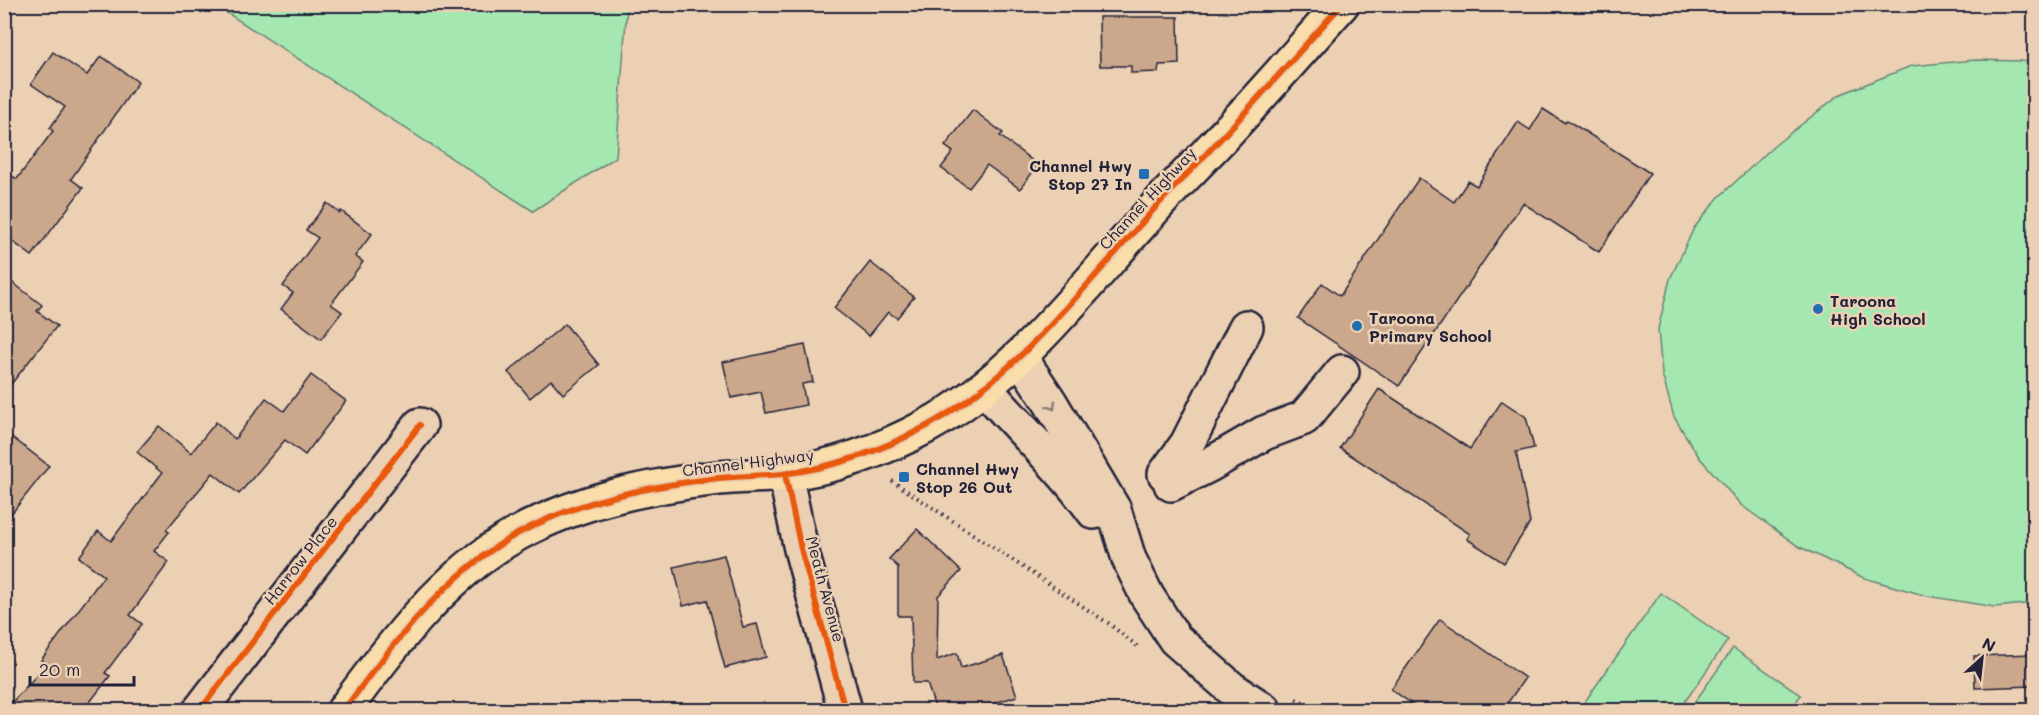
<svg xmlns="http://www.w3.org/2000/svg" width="2039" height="715" font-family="Mali,sans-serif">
  <rect width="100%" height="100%" fill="#ecd0b3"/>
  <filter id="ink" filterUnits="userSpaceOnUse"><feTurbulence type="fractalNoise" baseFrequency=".0167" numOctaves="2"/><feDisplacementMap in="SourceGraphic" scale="12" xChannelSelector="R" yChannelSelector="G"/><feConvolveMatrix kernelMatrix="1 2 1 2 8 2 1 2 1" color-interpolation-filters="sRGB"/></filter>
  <g filter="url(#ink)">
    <g fill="#a5e7b1" stroke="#648476" stroke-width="1.5">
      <polygon points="215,5 627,5 616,157 533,211"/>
      <polygon points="1975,60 2022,61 2034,64 2034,603 1995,607 1927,596 1864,578 1798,546 1741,505 1699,457 1674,417 1662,374 1658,329 1670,279 1694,228 1718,198 1774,146 1839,95 1911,66"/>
      <polygon points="1661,593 1728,640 1679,710 1579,710"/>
      <polygon points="1733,648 1801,695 1790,710 1689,710"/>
    </g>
    <g fill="#cba88c" stroke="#22223b" stroke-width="1.5">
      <polygon points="1099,17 1178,17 1179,64 1159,65 1158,72 1131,73 1131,66 1100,66"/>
      <polygon points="53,52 87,75 101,56 138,82 71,179 83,188 32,256 4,235 4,171 17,179 53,131 50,128 65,107 31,84"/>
      <polygon points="1543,109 1565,123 1567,120 1650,173 1599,252 1523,203 1399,386 1298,318 1322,283 1340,296 1419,178 1454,202 1468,181 1477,186 1518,122 1530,130"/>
      <polygon points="973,110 1003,133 1000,136 1038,165 1020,189 987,165 969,188 941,168 953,152 945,146"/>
      <polygon points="327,203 340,213 341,211 372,234 355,256 363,262 331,304 342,312 321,339 281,309 293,293 283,286 318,238 306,230"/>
      <polygon points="870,262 914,297 897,318 888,312 869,336 834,308"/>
      <polygon points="4,276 42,305 37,311 57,326 4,393"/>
      <polygon points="565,324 599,365 563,394 551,380 530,398 508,372"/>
      <polygon points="805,345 813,382 802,384 806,405 766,413 761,392 731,398 723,362"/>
      <polygon points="311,375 346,401 305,455 285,440 239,494 213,473 166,530 169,532 154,551 169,562 130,615 142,624 105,673 110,676 83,711 4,711 47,664 41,660 104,576 79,557 98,531 111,541 162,473 137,452 159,426 191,453 216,422 235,439 266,398 284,411"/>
      <polygon points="1379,389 1470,449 1502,401 1526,417 1534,448 1516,452 1530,523 1504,563 1467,539 1470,534 1340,448"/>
      <polygon points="4,431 49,466 4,523"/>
      <polygon points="917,529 961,571 938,596 937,660 957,653 961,668 1003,655 1017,696 969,711 936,711 927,683 913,683 911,616 898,616 898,567 889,559"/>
      <polygon points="724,555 743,627 757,624 766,657 725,668 707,600 683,606 674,567"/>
      <polygon points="1440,619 1525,678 1502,711 1422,711 1391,689"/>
      <polygon points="2034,654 2034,686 1975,688 1974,656"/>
    </g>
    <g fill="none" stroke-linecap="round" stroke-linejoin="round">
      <defs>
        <g id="minor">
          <polyline points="1020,357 1050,402 1114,510 1129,559 1147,596 1175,639 1232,689 1264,710"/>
          <path d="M985 388C1020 430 1062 467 1094 512"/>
          <polyline points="785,474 801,549 845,710"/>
          <polyline points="1165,474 1187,444 1246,327"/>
          <polyline points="1171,484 1209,465 1264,433 1304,418 1342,372"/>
          <polyline points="200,710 420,425"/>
        </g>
        <path id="major" d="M344 710C391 646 445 574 517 534 579 500 649 486 719 478 740 476 761 476 782 474 833 468 883 450 927 426 1017 376 1080 291 1148 216 1167 193 1189 173 1209 151 1255 103 1298 53 1342 4"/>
      </defs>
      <use href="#minor" stroke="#22223b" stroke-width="38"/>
      <use href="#major" stroke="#22223b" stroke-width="38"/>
      <g stroke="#22223b" stroke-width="4" stroke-dasharray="1.5 4.5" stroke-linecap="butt">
        <polyline points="892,481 1108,623 1137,646"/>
        <polyline points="1296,699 1323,710"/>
      </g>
      <use href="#minor" stroke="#ecd0b3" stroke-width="33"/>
      <use href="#major" stroke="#f9deab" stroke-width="33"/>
      <defs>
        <g id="cycleway">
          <polyline points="785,474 801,549 845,710"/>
          <polyline points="200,710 420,425"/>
          <path d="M344 710C391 646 445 574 517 534 579 500 649 486 719 478 740 476 761 476 782 474 833 468 883 450 927 426 1017 376 1080 291 1148 216 1167 193 1189 173 1209 151 1255 103 1298 53 1342 4"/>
        </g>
      </defs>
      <use href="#cycleway" stroke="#ecd0b3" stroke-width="10"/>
      <use href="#cycleway" stroke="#e8590c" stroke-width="6"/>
    </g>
    <defs><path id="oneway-chevron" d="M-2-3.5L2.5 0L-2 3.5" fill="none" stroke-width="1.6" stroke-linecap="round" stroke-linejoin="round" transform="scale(1.5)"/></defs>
    <use stroke="#877977" href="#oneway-chevron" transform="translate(1052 406) rotate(59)"/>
  </g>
  <g fill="#1f6fb2" stroke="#ecd0b3" stroke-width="2">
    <rect x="1138" y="168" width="12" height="12" rx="3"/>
    <circle cx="1818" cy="309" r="6"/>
    <circle cx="1357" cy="326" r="6"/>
    <rect x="898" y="471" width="12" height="12" rx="3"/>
  </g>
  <g text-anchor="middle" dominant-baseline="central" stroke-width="5" stroke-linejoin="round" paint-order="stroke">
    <g font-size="16" font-weight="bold" fill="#22223b" stroke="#ecd0b3" text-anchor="start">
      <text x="1132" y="165" text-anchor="end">Channel Hwy<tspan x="1132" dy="18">Stop 27 In</tspan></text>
      <text x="1830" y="300">Taroona<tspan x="1830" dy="18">High School</tspan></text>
      <text x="1369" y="317">Taroona<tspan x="1369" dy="18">Primary School</tspan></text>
      <text x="916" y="468">Channel Hwy<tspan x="916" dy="18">Stop 26 Out</tspan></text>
    </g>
    <g font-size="16" fill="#22223b" stroke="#ecd0b3">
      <text transform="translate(1147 198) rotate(-47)">Channel Highway</text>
      <text transform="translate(748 462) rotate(-7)">Channel Highway</text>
      <text transform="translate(300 560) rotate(-52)">Harrow Place</text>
      <text transform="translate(826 589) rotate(75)">Meath Avenue</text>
    </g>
  </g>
  <rect width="2039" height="715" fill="none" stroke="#ecd0b3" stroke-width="24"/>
  <rect x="12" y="12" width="2015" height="691" fill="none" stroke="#22223b" stroke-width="2" filter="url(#ink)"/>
  <g transform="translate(1982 658) rotate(27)" stroke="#ecd0b3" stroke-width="4.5" paint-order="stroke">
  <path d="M0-4.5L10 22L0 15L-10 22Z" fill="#22223b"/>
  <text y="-9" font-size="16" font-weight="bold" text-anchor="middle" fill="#22223b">N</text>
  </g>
  <path d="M30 676v9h104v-9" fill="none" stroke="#22223b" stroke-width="3"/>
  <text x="39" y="676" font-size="18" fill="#22223b" stroke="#ecd0b3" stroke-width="4.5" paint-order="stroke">20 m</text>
</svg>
